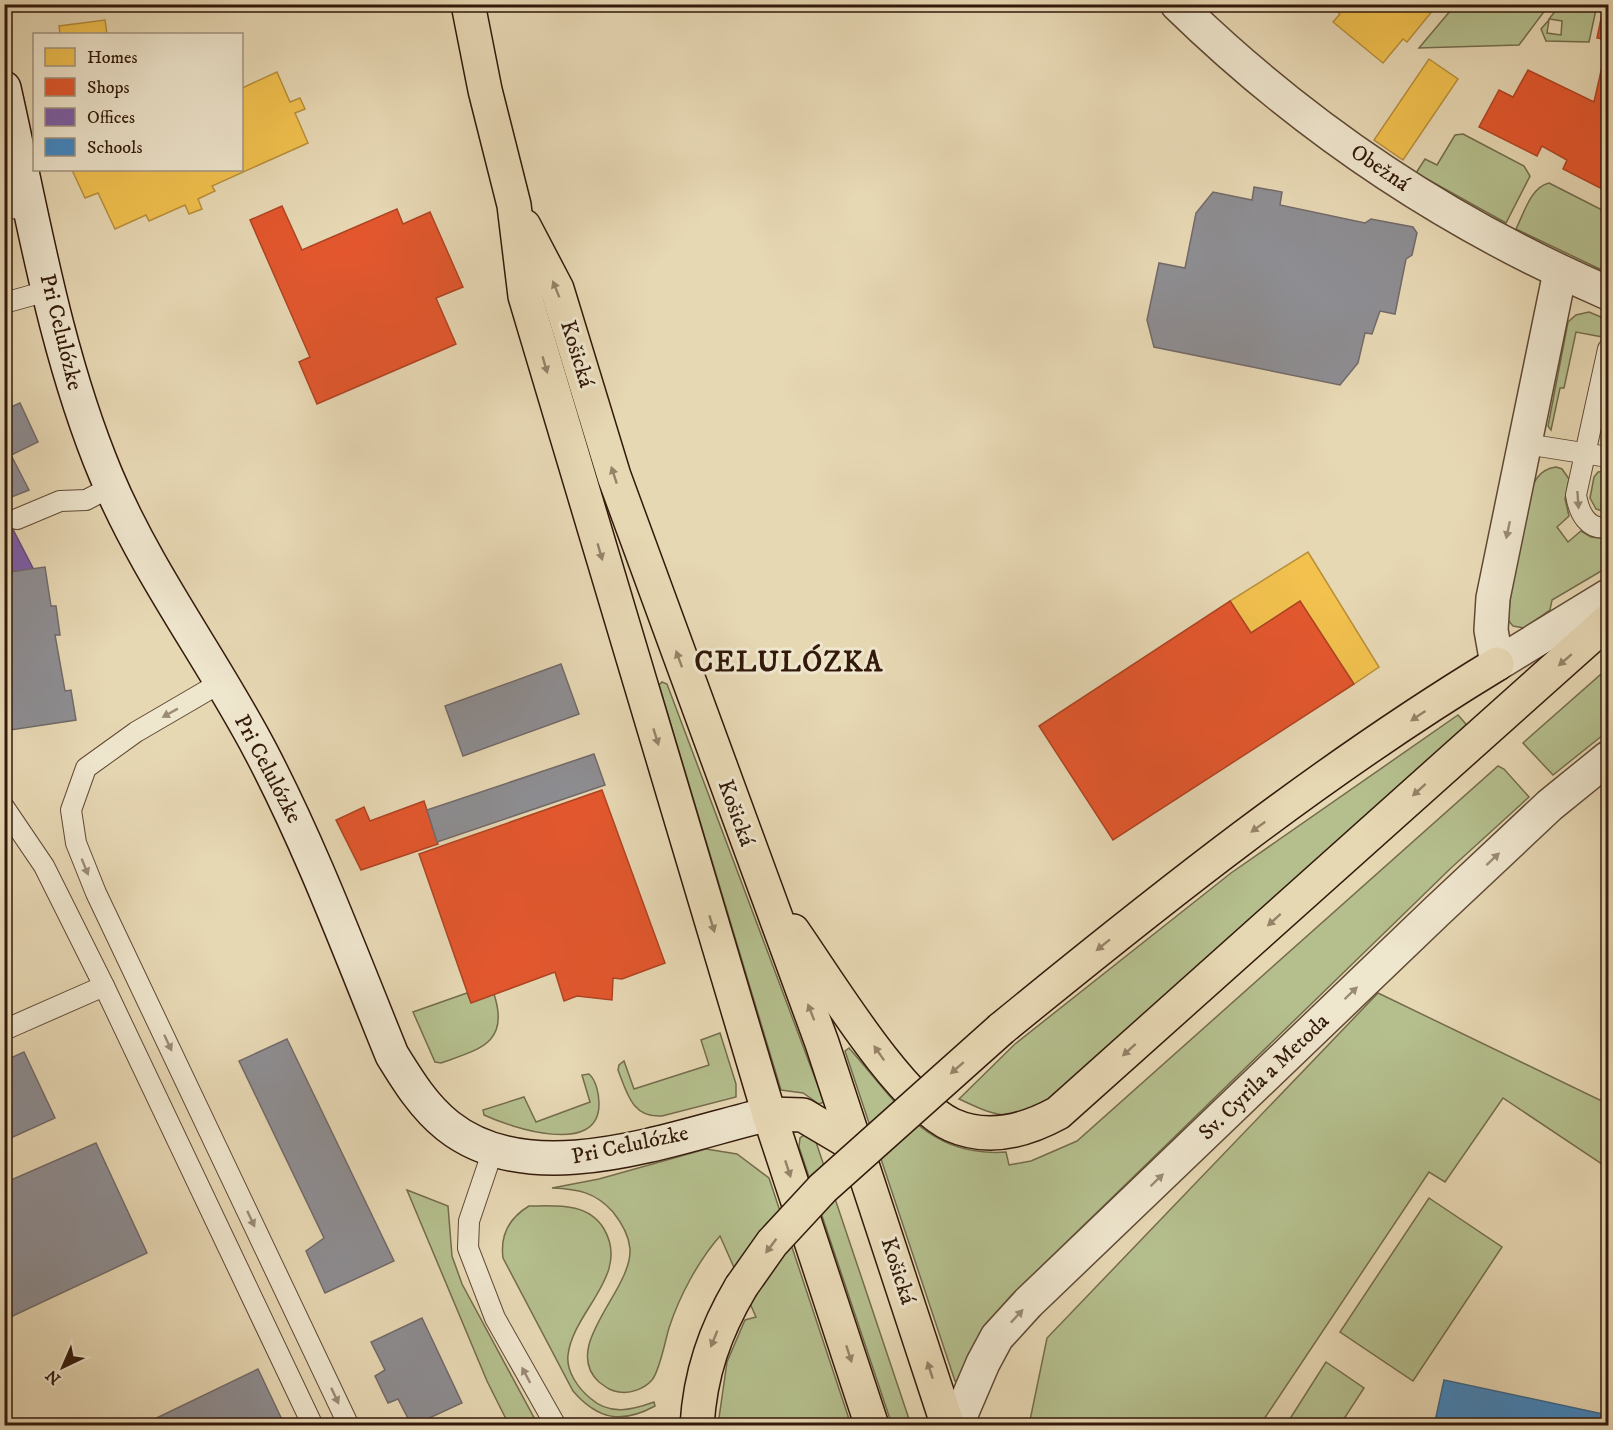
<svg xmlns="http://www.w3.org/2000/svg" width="1613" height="1430" font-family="'IM FELL DW Pica',serif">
  <rect width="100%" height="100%" fill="#e7d8b4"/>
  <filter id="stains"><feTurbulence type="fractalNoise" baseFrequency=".00333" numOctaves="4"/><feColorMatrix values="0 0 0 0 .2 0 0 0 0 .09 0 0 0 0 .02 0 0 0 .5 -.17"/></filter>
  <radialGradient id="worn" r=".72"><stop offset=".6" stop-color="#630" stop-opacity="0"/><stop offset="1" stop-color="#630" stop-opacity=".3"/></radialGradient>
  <g fill="#b5bf8e" stroke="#746c4c" stroke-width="1.5">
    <polygon points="1456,4 1549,4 1549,5 1519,45 1419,48"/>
    <polygon points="1560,5 1597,5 1589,42 1546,41 1541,29 1549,20 1547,33 1561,35 1562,21 1549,19"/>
    <polygon points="1463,134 1524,166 1530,176 1506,223 1416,173 1425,159 1437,165 1455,135"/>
    <path d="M1549 183 1608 213V273L1516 229C1524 213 1531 187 1549 183Z"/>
    <polygon points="1589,312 1608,320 1608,338 1576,332 1564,388 1560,388 1551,430 1548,426 1568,322 1576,315"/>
    <path d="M1556 467 1562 469 1569 479 1565 499 1569 516 1557 527 1568 542 1581 531 1591 537 1608 539V567L1552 600 1550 610 1524 628 1513 626 1508 620C1510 595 1524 496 1537 478 1542 471 1548 468 1556 467Z"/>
    <polygon points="1608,471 1608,513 1596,509 1590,498 1594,477 1598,472"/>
    <polygon points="1608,668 1608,731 1553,775 1523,743"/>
    <polygon points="662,682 667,684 824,1102 819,1104 803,1093 781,1090 659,685"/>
    <path d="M1458 715 1471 730 1043 1108C1008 1122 991 1114 959 1099L1015 1044 1231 873Z"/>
    <path d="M1498 766 1504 769 1529 797 1451 868 1012 1295C984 1326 974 1339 960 1379L955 1381 845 1051 849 1048C897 1102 926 1158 1006 1152L1009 1165 1031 1161 1077 1141Z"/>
    <path d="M467 993 471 1002 494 994C510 1043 480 1049 441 1063L435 1062 413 1012Z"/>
    <polygon points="1378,993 1604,1102 1608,1110 1608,1168 1503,1098 1445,1182 1429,1172 1260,1425 1029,1425 1047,1338"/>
    <path d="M720 1033 736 1084V1097L662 1116C632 1118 627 1093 618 1070L619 1065 624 1061 634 1089 709 1065 701 1040Z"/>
    <path d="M589 1074C596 1080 599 1094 599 1103 600 1158 510 1127 484 1115L483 1110 524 1097 536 1122 590 1102 582 1075Z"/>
    <polygon points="808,1132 816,1142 911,1425 892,1425 799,1147 800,1138"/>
    <path d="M706 1149 737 1154 769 1178 851 1425H718L727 1362 745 1320 756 1317 720 1236C698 1261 679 1297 669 1328 665 1341 660 1370 652 1380 644 1389 630 1394 619 1392 610 1391 606 1387 599 1382 560 1346 632 1291 630 1249 629 1236 621 1222 613 1212 595 1192 578 1189 552 1188L599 1179Z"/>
    <polygon points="407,1190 448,1206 452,1256 462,1284 538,1425 509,1425 487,1381"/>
    <polygon points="1429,1198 1502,1247 1413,1381 1340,1332"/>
    <path d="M529 1206C556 1206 588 1202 604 1229 631 1275 573 1311 568 1355 566 1371 578 1388 590 1398 610 1416 632 1410 654 1402L655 1406C622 1424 598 1420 573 1391L503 1258C500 1235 509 1218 529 1206Z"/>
    <polygon points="1326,1362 1364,1388 1340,1425 1286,1425"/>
  </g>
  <g fill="#f2c14e" stroke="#b88f3a" stroke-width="1.5">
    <polygon points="1328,4 1438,4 1407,42 1403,39 1383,63 1333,22 1340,14"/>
    <polygon points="105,20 107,34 60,34 59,26"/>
    <polygon points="1429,59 1458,79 1403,160 1374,140"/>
    <polygon points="277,72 290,102 300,98 305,109 295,113 308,143 212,186 215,191 198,199 202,209 189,214 185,205 149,221 146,215 115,229 98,193 85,198 72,170 242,170 242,88"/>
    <polygon points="1308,552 1379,667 1354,684 1300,601 1251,633 1230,601"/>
  </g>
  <g fill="#e4572e" stroke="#af4423" stroke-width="1.5">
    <polygon points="1604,4 1608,4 1608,192 1563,169 1567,160 1542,146 1537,156 1479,127 1499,90 1513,97 1528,70 1594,102 1608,40 1597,38"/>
    <polygon points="282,206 302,250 397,209 403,224 430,212 463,287 436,298 456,344 317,404 299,362 310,357 250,220"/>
    <polygon points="1230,601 1251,633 1300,601 1354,684 1113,840 1039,726"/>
    <polygon points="602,790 665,963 622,979 613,978 612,1000 577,996 564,1001 555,972 471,1003 419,854"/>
    <polygon points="424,801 438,844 361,870 336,820 364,807 370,821"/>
  </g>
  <polygon fill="#7b5ea7" stroke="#654978" stroke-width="1.5" points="4,512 34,570 10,572 9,566 4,567"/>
  <polygon fill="#3f88c5" stroke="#3b678d" stroke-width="1.5" points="1444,1380 1608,1415 1608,1426 1434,1426"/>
  <g fill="#8d8d92" stroke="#726a69" stroke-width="1.5">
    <polygon points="1254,187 1282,192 1280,205 1365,223 1371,219 1413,227 1417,233 1412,255 1406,259 1395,314 1380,311 1372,334 1365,333 1358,363 1340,385 1154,347 1147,320 1159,263 1185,268 1196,213 1213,192 1252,200"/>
    <polygon points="20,403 38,442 11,455 29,490 4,500 4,410"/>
    <polygon points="9,566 10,572 45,567 51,606 56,606 60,635 55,635 65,691 71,690 76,720 4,731 4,567"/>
    <polygon points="561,664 579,714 463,756 445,706"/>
    <polygon points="594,754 605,785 437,842 427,810"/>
    <polygon points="287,1039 394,1261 325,1293 306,1251 324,1238 239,1061"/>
    <polygon points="24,1052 55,1118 4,1141 4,1061"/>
    <polygon points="96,1143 147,1253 4,1320 4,1183"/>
    <polygon points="422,1318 462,1403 412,1426 398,1399 388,1403 375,1376 385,1370 371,1342"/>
    <polygon points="258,1369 285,1426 140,1426"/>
  </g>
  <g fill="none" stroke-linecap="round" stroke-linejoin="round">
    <defs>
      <g id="lane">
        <polyline points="4,209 31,207"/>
        <polyline points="4,303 51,290"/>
        <path d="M1608 349 1576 495C1579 513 1588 531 1608 527"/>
        <polyline points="1526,444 1608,457"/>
        <polyline points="17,519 60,501 86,500 111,487"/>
        <polyline points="220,683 136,732 86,768 71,810 76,843 96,893 349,1426"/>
        <polyline points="4,807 44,866 104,986 313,1426"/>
        <polyline points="4,1030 104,986"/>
        <polyline points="493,1150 469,1221 468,1248 495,1318 556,1426"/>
      </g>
      <g id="street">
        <path d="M1177 4C1302 126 1448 224 1608 293"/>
        <polyline points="1560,272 1493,598 1491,630 1497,664 1608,596"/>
        <polyline points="956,1426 983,1363 997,1337 1028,1303 1436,912 1550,805 1608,758"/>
      </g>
      <path id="secondary" d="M4 88C33 217 55 353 106 475 147 573 211 657 260 750 312 849 350 952 392 1055 408 1081 424 1107 448 1126 534 1194 675 1136 769 1114"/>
      <g id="primary">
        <polyline points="468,4 485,90 514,205 525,296 769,1114 872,1426"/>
        <polyline points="524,226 557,289 614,476 822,1043 948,1426"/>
        <path d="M793 931C828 981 900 1101 952 1125 988 1141 1025 1131 1058 1113L1608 621"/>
        <path d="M1001 1029C1160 899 1322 770 1497 664"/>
        <polyline points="769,1114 803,1115 857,1147"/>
        <path d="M697 1426C700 1374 715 1331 741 1287"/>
      </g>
    </defs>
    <use href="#lane" stroke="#5f4934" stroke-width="22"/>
    <use href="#street" stroke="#5f4934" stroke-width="36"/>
    <use href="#secondary" stroke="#32190a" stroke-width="36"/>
    <use href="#primary" stroke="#32190a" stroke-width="36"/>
    <use href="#lane" stroke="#efe6ce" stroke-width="20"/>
    <use href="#street" stroke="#efe6ce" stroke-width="33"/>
    <use href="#secondary" stroke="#efe6ce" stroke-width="33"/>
    <use href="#primary" stroke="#e7d8b4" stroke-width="33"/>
    <defs>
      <polyline id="primary-bridge" points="741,1287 772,1243 823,1188 1001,1029"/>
    </defs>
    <use href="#primary-bridge" stroke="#32190a" stroke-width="36" stroke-linecap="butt"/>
    <use href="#primary-bridge" stroke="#e7d8b4" stroke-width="33"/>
  </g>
  <defs><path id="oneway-solid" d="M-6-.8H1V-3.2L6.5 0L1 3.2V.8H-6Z" transform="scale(1.5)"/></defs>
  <g fill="#968268">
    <use href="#oneway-solid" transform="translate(556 289) rotate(-112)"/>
    <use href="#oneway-solid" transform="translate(545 365) rotate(74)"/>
    <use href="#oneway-solid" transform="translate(614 475) rotate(-108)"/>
    <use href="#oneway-solid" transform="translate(600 552) rotate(74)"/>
    <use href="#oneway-solid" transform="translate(679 659) rotate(-110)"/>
    <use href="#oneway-solid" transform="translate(1565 660) rotate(139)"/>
    <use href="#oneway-solid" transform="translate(1418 716) rotate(146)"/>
    <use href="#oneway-solid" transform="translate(656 737) rotate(73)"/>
    <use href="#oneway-solid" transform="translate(1419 790) rotate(138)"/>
    <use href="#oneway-solid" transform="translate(1258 827) rotate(144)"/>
    <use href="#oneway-solid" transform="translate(1274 920) rotate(138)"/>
    <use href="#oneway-solid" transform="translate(712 924) rotate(73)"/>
    <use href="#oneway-solid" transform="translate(1103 945) rotate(141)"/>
    <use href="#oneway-solid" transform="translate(811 1012) rotate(-111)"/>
    <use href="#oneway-solid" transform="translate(1129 1050) rotate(138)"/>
    <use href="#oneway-solid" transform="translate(879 1053) rotate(-125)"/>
    <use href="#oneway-solid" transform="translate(957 1068) rotate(139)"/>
    <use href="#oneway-solid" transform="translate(788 1169) rotate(72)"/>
    <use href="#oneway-solid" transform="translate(771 1246) rotate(127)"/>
    <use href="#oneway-solid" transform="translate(714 1339) rotate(112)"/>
    <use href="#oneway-solid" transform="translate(849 1354) rotate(72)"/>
    <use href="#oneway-solid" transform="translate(930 1370) rotate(-108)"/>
  </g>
  <g fill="#9a8a76">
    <use href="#oneway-solid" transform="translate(1578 500) rotate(86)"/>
    <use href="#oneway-solid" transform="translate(1508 530) rotate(102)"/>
    <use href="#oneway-solid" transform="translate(170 713) rotate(151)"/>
    <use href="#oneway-solid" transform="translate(1493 859) rotate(-43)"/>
    <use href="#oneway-solid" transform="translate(85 867) rotate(68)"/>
    <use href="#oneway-solid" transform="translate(1351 993) rotate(-44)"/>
    <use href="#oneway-solid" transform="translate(168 1043) rotate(65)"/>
    <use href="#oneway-solid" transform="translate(1157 1180) rotate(-44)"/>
    <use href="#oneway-solid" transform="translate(251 1219) rotate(65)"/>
    <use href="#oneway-solid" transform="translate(1017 1316) rotate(-47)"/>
    <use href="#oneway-solid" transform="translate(526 1375) rotate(-118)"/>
    <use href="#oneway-solid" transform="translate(335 1396) rotate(65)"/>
  </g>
  <g text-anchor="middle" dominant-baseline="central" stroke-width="6" stroke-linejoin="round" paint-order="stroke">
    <g font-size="22" fill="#32190a" stroke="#efe6ce">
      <text transform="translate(1380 168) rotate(34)">Obežná</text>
      <text transform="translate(61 332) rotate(76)">Pri Celulózke</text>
      <text transform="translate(577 354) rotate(73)">Košická</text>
      <text transform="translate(268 769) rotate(62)">Pri Celulózke</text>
      <text transform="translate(736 813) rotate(70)">Košická</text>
      <text transform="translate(1264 1077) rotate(-44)">Sv. Cyrila a Metoda</text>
      <text transform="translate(630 1145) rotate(-12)">Pri Celulózke</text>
      <text transform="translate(898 1271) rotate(72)">Košická</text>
    </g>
    <g font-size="28" font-weight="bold" letter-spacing="1.5" fill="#32190a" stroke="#efe6ce">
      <text x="789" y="662">CELULÓZKA</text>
    </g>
  </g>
  <rect width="1613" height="1430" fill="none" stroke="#e7d8b4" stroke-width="24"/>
  <rect x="6" y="6" width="1601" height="1418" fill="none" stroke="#32190a" stroke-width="3"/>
  <rect x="12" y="12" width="1589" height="1406" fill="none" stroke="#32190a" stroke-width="1.5"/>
  <rect x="33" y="33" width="210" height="138" fill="#efe6ce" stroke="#a39480" stroke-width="1.5"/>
  <rect x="45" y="48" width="30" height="18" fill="#f2c14e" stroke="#a39480" stroke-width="1.5"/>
  <text x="87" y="63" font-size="18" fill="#32190a">Homes</text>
  <rect x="45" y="78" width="30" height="18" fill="#e4572e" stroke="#a39480" stroke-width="1.5"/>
  <text x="87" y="93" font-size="18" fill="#32190a">Shops</text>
  <rect x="45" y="108" width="30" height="18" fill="#7b5ea7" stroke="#a39480" stroke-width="1.5"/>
  <text x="87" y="123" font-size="18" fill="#32190a">Offices</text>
  <rect x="45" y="138" width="30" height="18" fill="#3f88c5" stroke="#a39480" stroke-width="1.5"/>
  <text x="87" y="153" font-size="18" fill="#32190a">Schools</text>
  <g transform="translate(63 1367) rotate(224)" stroke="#efe6ce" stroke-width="4.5" paint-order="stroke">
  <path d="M0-4.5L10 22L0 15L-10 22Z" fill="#32190a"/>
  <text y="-9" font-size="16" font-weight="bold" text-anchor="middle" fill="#32190a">N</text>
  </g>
  <rect width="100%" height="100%" filter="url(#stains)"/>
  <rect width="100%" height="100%" fill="url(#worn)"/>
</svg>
